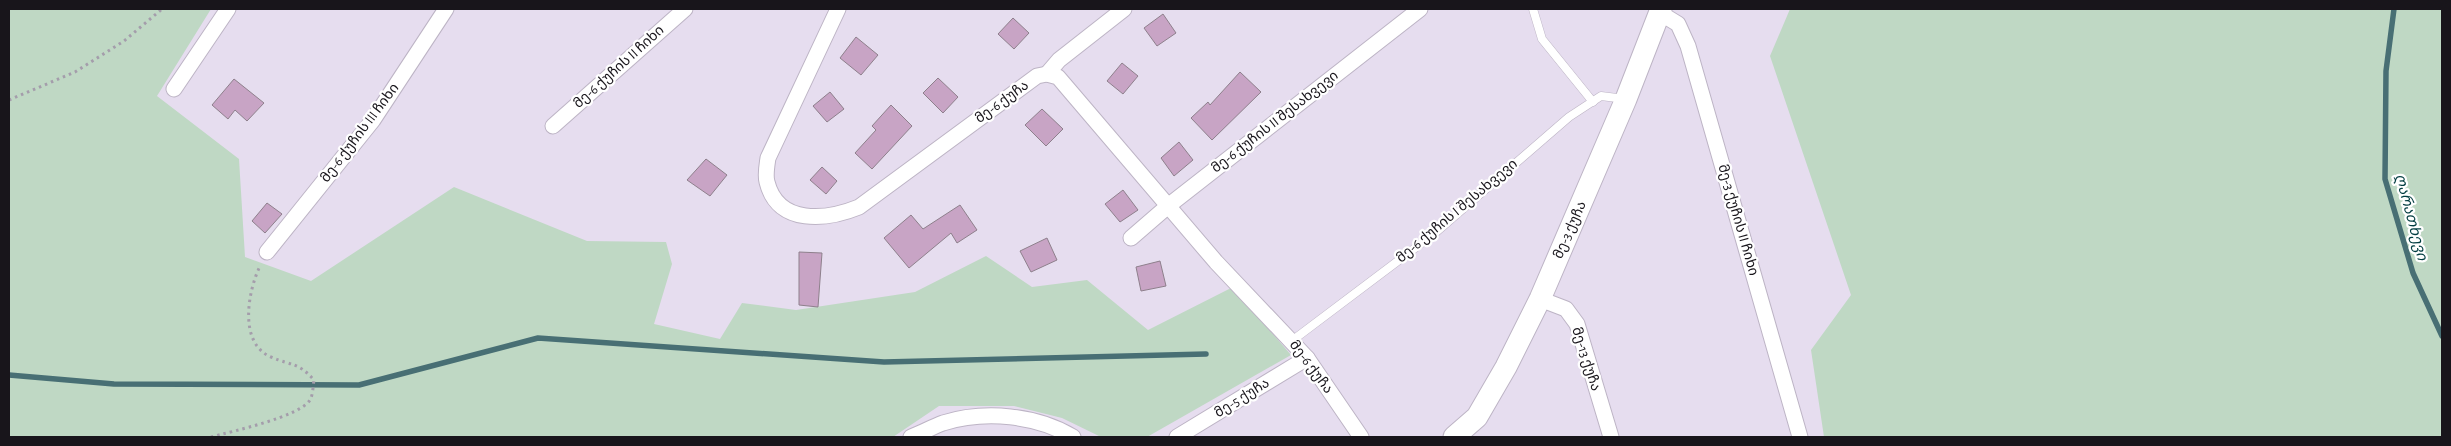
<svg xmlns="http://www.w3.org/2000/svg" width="2451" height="446" font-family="'Alegreya Sans','Noto Sans Georgian',sans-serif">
  <rect width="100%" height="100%" fill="#e6ddef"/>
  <g fill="#bfd8c4">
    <polygon points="9,9 211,9 157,96 239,159 245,257 311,281 454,187 587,241 666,242 672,264 654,324 720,339 742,303 796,310 915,292 986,256 1032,287 1087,280 1148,330 1233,287 1291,355 1147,437 1101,437 1062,418 1014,406 939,406 893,437 9,437"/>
    <polygon points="1790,9 2442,9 2442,437 1824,437 1811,350 1851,295 1770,56"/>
  </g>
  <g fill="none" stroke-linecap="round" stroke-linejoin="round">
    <g stroke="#486f74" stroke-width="5.5">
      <polyline points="2394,9 2386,71 2385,179 2413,273 2442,336"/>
      <polyline points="9,375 114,384 359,385 538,338 884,362 1206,354"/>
    </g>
  </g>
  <g fill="#c8a4c5" stroke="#8e808c">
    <polygon points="1163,14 1176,33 1157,46 1144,28"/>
    <polygon points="1013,18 1029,33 1014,49 998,34"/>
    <polygon points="856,37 878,55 861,75 840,58"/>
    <polygon points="1122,63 1138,76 1123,94 1107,81"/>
    <polygon points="1240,72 1261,92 1212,140 1191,118 1208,102 1210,105"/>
    <polygon points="938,78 958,97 943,113 923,93"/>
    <polygon points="234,79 264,103 247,121 235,110 228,119 212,105"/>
    <polygon points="830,92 844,109 827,122 813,106"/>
    <polygon points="891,105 912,126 872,169 855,153 876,130 872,126"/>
    <polygon points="1042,109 1063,129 1046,146 1025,125"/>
    <polygon points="1179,142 1193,160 1174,176 1161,158"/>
    <polygon points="706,159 727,175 710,196 687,180"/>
    <polygon points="822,167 837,181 826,194 810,180"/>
    <polygon points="1123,190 1138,210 1120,222 1105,204"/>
    <polygon points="267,203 282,214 265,233 252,221"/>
    <polygon points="960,205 977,230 957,243 951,233 909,268 884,238 911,215 923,229"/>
    <polygon points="1047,238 1057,260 1031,272 1020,251"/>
    <polygon points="799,252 822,253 818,307 799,305"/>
    <polygon points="1160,261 1166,286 1141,291 1136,267"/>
  </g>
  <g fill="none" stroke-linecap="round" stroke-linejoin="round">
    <defs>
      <g id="lane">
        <polyline points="1533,9 1542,39 1593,102"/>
        <polyline points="1293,340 1435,233 1569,117 1601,96 1625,99"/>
      </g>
      <g id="street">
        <path d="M838 9 768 158C767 165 765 175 767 182 778 226 827 220 859 207L1037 76 1047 74 1058 77 1216 262 1307 358 1361 437"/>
        <polyline points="1660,13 1678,24 1688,46 1800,437"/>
        <polyline points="1047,74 1059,60 1124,9"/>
        <polyline points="174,89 228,9"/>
        <polyline points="553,126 685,9"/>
        <polyline points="1131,238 1168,206 1420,9"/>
        <polyline points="267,252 373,120 446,9"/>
        <polyline points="1540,299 1566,309 1577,324 1611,437"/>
        <path d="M911 437C922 433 932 427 943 423 985 410 1037 415 1073 437"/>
        <polyline points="1177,437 1307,358"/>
      </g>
      <polyline id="secondary" points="1454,437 1477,417 1506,367 1540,299 1626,99 1661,9"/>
    </defs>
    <use href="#lane" stroke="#bdb4c5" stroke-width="9"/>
    <use href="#street" stroke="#bdb4c5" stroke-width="17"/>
    <use href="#secondary" stroke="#bdb4c5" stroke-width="23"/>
    <g stroke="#a49dab" stroke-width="3" stroke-dasharray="2.5 4" stroke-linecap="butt">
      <polyline points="9,100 75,72 124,41 162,9"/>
      <path d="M211 437C233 431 299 417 310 400 313 395 313 386 314 380 298 362 292 366 271 357 238 343 248 291 260 266"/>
    </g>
    <use href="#lane" stroke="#fff" stroke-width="8"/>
    <use href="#street" stroke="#fff" stroke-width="15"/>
    <use href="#secondary" stroke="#fff" stroke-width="21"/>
  </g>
  <g text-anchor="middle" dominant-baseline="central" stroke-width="4.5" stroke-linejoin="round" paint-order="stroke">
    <g font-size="14" fill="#18151b" stroke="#fff">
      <text transform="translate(619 67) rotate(-42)">მე-6 ქუჩის II ჩიხი</text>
      <text transform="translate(1002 102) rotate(-36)">მე-6 ქუჩა</text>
      <text transform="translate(1275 122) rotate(-38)">მე-6 ქუჩის II შესახვევი</text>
      <text transform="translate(360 133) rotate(-53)">მე-6 ქუჩის III ჩიხი</text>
      <text transform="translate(1457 211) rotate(-40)">მე-6 ქუჩის I შესახვევი</text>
      <text transform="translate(1738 220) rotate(74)">მე-3 ქუჩის II ჩიხი</text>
      <text transform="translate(1570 230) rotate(-66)">მე-3 ქუჩა</text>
      <text transform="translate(1586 359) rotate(72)">მე-13 ქუჩა</text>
      <text transform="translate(1311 367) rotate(53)">მე-6 ქუჩა</text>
      <text transform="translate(1242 398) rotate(-32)">მე-5 ქუჩა</text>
    </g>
    <g font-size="15" font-style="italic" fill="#013c40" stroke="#fff">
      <text transform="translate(2411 217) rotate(75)">ღარათხევი</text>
    </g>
  </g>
  <rect width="2451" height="446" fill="none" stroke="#18151b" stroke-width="20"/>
</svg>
